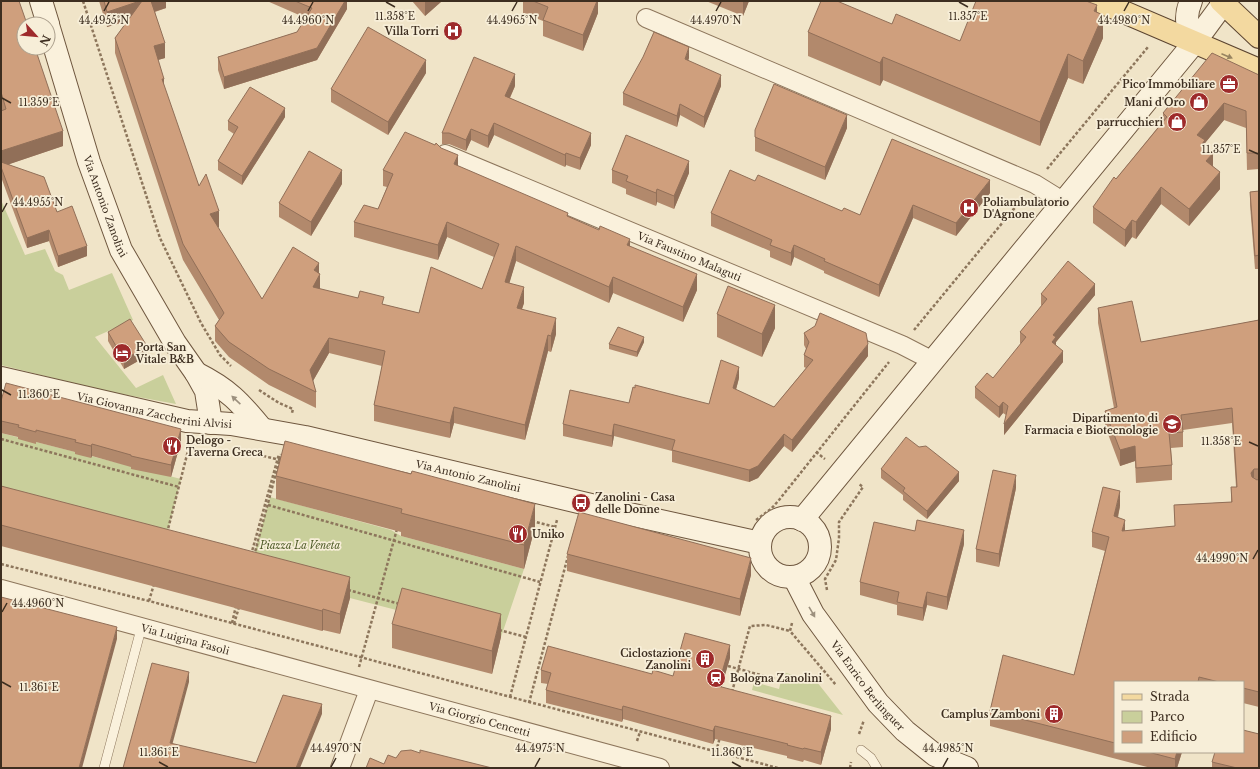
<svg xmlns="http://www.w3.org/2000/svg" width="1260" height="769" font-family="'Libre Baskerville',serif">
  <rect width="100%" height="100%" fill="#f0e4c8"/>
  <g fill="#c9cf9b">
    <polygon points="1,200 25,255 45,249 55,271 63,275 69,290 112,273 133,320 95,337 136,388 163,375 176,404 105,391 1,365"/>
    <polygon points="1,433 181,479 163,549 1,507"/>
    <polygon points="270,497 391,530 401,536 524,569 501,637 249,572"/>
    <polygon points="783,672 817,682 843,715 752,690 754,682 779,689"/>
  </g>
  <g fill="none" stroke-linecap="round" stroke-linejoin="round">
    <defs>
      <g id="lane">
        <polyline points="861,750 871,758 877,768"/>
        <polyline points="104,768 141,629"/>
      </g>
      <g id="street">
        <polyline points="646,18 1035,184 1064,202"/>
        <path id="s1" d="M445 154 902 345 933 361"/>
        <path id="s2" d="M1 589 660 768"/>
        <polyline points="340,768 369,690"/>
      </g>
      <g id="secondary">
        <polyline points="41,1 48,24"/>
        <path d="M1191 1C1184 17 1187 27 1194 43"/>
        <path id="s3" d="M48 25 89 162 121 250 175 343 196 373 206 391 211 423"/>
        <path d="M196 373C228 389 240 402 262 429"/>
        <path id="s4" d="M1 378 187 421 231 424 305 437 629 514 760 543"/>
        <circle cx="790" cy="547" r="30"/>
        <polyline points="802,520 1194,43 1225,1"/>
        <path id="s5" d="M794 577 813 614 878 703 905 731 935 755 967 768"/>
      </g>
      <g id="primary">
        <polyline points="1098,1 1259,70"/>
        <polyline points="1221,1 1259,37"/>
      </g>
    </defs>
    <use href="#lane" stroke="#8d765c" stroke-width="10"/>
    <use href="#street" stroke="#8d765c" stroke-width="20"/>
    <use href="#secondary" stroke="#6f573f" stroke-width="24"/>
    <use href="#primary" stroke="#5b4430" stroke-width="24"/>
    <g stroke="#8d765c" stroke-width="2.5" stroke-dasharray="3 2" stroke-linecap="butt">
      <polyline points="83,1 160,238 201,323 220,355 231,366"/>
      <polyline points="1047,169 1148,47"/>
      <polyline points="914,330 1022,199"/>
      <polyline points="259,390 279,403 293,409 292,413"/>
      <polyline points="1,439 179,487"/>
      <polyline points="239,450 280,460"/>
      <polyline points="816,452 825,459"/>
      <polyline points="268,505 540,582"/>
      <polyline points="756,520 771,509 779,500 889,362"/>
      <polyline points="532,521 555,527"/>
      <polyline points="167,533 190,443"/>
      <polyline points="251,555 279,454"/>
      <polyline points="254,556 281,454"/>
      <polyline points="1,564 149,601 778,768"/>
      <polyline points="348,590 400,604"/>
      <polyline points="827,590 825,579 836,560 839,538 839,522 863,487 859,484"/>
      <polyline points="149,601 154,584"/>
      <polyline points="232,623 236,606"/>
      <polyline points="792,623 790,631 836,685"/>
      <polyline points="234,624 239,607"/>
      <polyline points="499,630 526,637"/>
      <polyline points="728,666 775,679"/>
      <polyline points="359,667 397,529"/>
      <polyline points="732,692 750,626 766,625 790,631"/>
      <polyline points="510,697 557,520"/>
      <polyline points="529,703 568,556"/>
      <polyline points="859,734 864,720"/>
      <polyline points="637,741 640,732"/>
      <polyline points="716,752 720,737"/>
      <polyline points="850,768 851,762"/>
    </g>
    <use href="#lane" stroke="#faf1dc" stroke-width="9"/>
    <use href="#street" stroke="#faf1dc" stroke-width="18"/>
    <use href="#secondary" stroke="#faf1dc" stroke-width="22"/>
    <use href="#primary" stroke="#f3d9a0" stroke-width="22"/>
  </g>
  <g fill="#b2896c">
    <polygon points="1,1 63,146 9,164 57,212 87,256 58,267 49,241 27,248 1,177 1,111 2,111 1,107"/>
    <polygon points="99,1 166,1 166,8 155,12 165,58 158,60 164,88 199,186 219,227 217,227 262,299 319,273 320,289 419,313 482,289 494,257 447,237 438,260 354,237 354,222 378,209 387,187 383,186 383,170 458,166 568,216 630,246 697,290 683,322 613,293 609,303 516,261 509,283 524,303 522,309 556,334 551,352 548,351 525,440 454,423 450,438 374,421 374,405 382,366 329,353 313,381 316,392 316,408 269,385 229,357 215,341 215,326 219,320 183,260 115,53 115,38 128,21 107,27"/>
    <polygon points="267,1 347,1 347,9 317,60 224,89 218,70 218,57 297,32 306,18"/>
    <polygon points="412,1 442,1 425,16"/>
    <polygon points="523,1 598,1 598,13 583,51 543,36 543,21 523,13"/>
    <polygon points="706,1 749,1 743,16"/>
    <polygon points="1097,12 1103,38 1083,84 1068,78 1040,146 883,80 880,86 808,56 808,32 892,24 960,41"/>
    <polygon points="689,58 688,60 721,86 704,128 680,115 677,127 623,105 623,93"/>
    <polygon points="426,73 388,135 331,102 331,89"/>
    <polygon points="1259,75 1259,169 1247,170 1246,128 1224,120 1205,143 1205,147 1213,166 1220,189 1189,226 1161,204 1136,239 1132,237 1125,247 1093,223 1093,207 1163,121 1163,113"/>
    <polygon points="515,86 510,98 591,145 580,170 566,165 565,167 494,135 488,148 471,140 466,151 449,144 442,144 442,133"/>
    <polygon points="285,117 242,185 218,170 218,161 234,134 228,130 228,121"/>
    <polygon points="847,128 825,180 755,151 755,130"/>
    <polygon points="892,139 990,193 956,236 913,218 879,297 824,273 824,271 794,257 791,266 770,257 770,251 711,226 711,213 755,181 842,211 860,215"/>
    <polygon points="612,170 689,173 674,209 657,202 656,206 626,194 626,189 612,183"/>
    <polygon points="342,184 311,236 279,217 279,203"/>
    <polygon points="1259,191 1259,269 1255,269 1250,205 1250,192"/>
    <polygon points="1041,294 1095,295 1056,342 1056,345 1063,362 1004,435 1006,415 1003,413 999,418 975,398 975,387 993,378 1021,344 1020,343 1020,332 1042,305 1041,305"/>
    <polygon points="1098,308 1141,342 1259,320 1259,707 1243,703 1243,682 1115,682 1115,752 1182,752 1177,768 1151,768 990,726 990,711 1074,675 1105,551 1092,547 1092,532 1120,506 1118,518 1125,531 1175,526 1174,505 1231,502 1231,487 1236,487 1232,423 1183,430 1183,447 1171,448 1172,465 1172,480 1136,483 1135,461 1120,466 1105,426 1105,411 1114,408 1098,323"/>
    <polygon points="717,314 775,328 762,357 717,337"/>
    <polygon points="108,332 147,356 124,369 108,341"/>
    <polygon points="804,333 868,356 792,452 784,446 758,478 749,482 672,462 672,451 614,436 612,447 563,436 563,424 629,403 709,404 739,378 736,390 774,407 806,368 804,367 804,355 806,349 804,345"/>
    <polygon points="644,342 637,357 609,349 609,344"/>
    <polygon points="1,401 181,441 171,477 131,469 131,467 92,456 91,458 75,454 75,452 36,442 36,444 18,439 18,437 1,433"/>
    <polygon points="881,469 959,481 927,519 903,500 903,495 881,478"/>
    <polygon points="276,476 535,527 524,569 401,536 401,532 276,499"/>
    <polygon points="1,486 350,598 340,634 323,630 322,631 1,546"/>
    <polygon points="1016,488 999,567 976,562 976,549"/>
    <polygon points="964,544 947,610 927,605 923,621 897,615 897,605 860,595 860,582"/>
    <polygon points="567,554 751,575 740,616 567,571"/>
    <polygon points="392,624 501,637 492,674 392,648"/>
    <polygon points="730,658 721,687 831,729 821,765 804,760 803,762 787,758 787,756 715,739 713,744 623,719 622,722 546,703 546,690 548,684 541,683 541,670 652,674 673,676"/>
    <polygon points="1212,762 1259,768 1212,768"/>
  </g>
  <g fill="#916f58">
    <polygon points="140,1 143,1 143,15 107,27 107,12"/>
    <polygon points="150,1 166,1 166,8 150,13"/>
    <polygon points="345,1 347,1 347,9 317,60 224,89 224,77 317,48"/>
    <polygon points="425,1 442,1 425,16"/>
    <polygon points="597,1 598,1 598,13 583,51 583,35"/>
    <polygon points="743,1 749,1 743,16"/>
    <polygon points="1097,5 1097,29 1094,11"/>
    <polygon points="1103,15 1103,38 1083,84 1083,61"/>
    <polygon points="165,43 165,58 154,61 154,46"/>
    <polygon points="689,47 689,58 685,70 685,59"/>
    <polygon points="1068,54 1068,78 1040,146 1040,122"/>
    <polygon points="883,57 883,80 880,86 880,63"/>
    <polygon points="426,60 426,73 388,135 388,122"/>
    <polygon points="515,74 515,86 505,108 505,96"/>
    <polygon points="721,75 721,86 704,128 704,117"/>
    <polygon points="162,79 164,79 164,94"/>
    <polygon points="1224,103 1224,120 1205,143 1205,157 1197,135"/>
    <polygon points="680,104 680,115 677,127 677,116"/>
    <polygon points="285,108 285,117 242,185 242,176"/>
    <polygon points="847,115 847,128 825,180 825,167"/>
    <polygon points="494,123 494,135 488,148 488,136"/>
    <polygon points="471,129 471,140 466,151 466,140"/>
    <polygon points="63,131 63,146 1,167 1,151"/>
    <polygon points="591,133 591,145 580,170 580,158"/>
    <polygon points="566,153 566,165 565,167 565,155"/>
    <polygon points="1213,153 1213,170 1206,161"/>
    <polygon points="458,155 458,171 454,164"/>
    <polygon points="689,161 689,173 674,209 674,196"/>
    <polygon points="342,170 342,184 311,236 311,222"/>
    <polygon points="1220,172 1220,189 1189,226 1189,209"/>
    <polygon points="990,180 990,193 956,236 956,223"/>
    <polygon points="1161,187 1161,204 1136,239 1136,222"/>
    <polygon points="657,189 657,202 656,206 656,193"/>
    <polygon points="913,205 913,218 879,297 879,285"/>
    <polygon points="219,211 219,227 210,230 210,214"/>
    <polygon points="1132,220 1132,237 1125,247 1125,230"/>
    <polygon points="447,222 447,237 438,260 438,245"/>
    <polygon points="49,230 49,241 27,248 27,238"/>
    <polygon points="630,239 630,255 627,245"/>
    <polygon points="794,245 794,257 791,266 791,253"/>
    <polygon points="87,246 87,256 58,267 58,256"/>
    <polygon points="516,246 516,261 505,298 505,282"/>
    <polygon points="319,263 319,276 320,274 320,290 313,287 314,270"/>
    <polygon points="697,274 697,290 683,322 683,307"/>
    <polygon points="613,277 613,293 609,303 609,287"/>
    <polygon points="1095,284 1095,295 1056,342 1056,348 1052,342 1053,335"/>
    <polygon points="524,287 524,303 517,323 517,308"/>
    <polygon points="775,305 775,328 762,357 762,334"/>
    <polygon points="556,318 556,334 551,352 551,336"/>
    <polygon points="548,335 548,351 525,440 525,425"/>
    <polygon points="644,337 644,342 637,357 637,352"/>
    <polygon points="329,338 329,353 310,386 310,370"/>
    <polygon points="868,344 868,356 792,452 792,440"/>
    <polygon points="147,346 147,356 124,369 124,360"/>
    <polygon points="1063,351 1063,362 1004,435 1004,424"/>
    <polygon points="739,367 739,378 733,400 733,388"/>
    <polygon points="1003,402 1003,413 999,418 999,407"/>
    <polygon points="454,407 454,423 450,438 450,423"/>
    <polygon points="614,424 614,436 612,447 612,436"/>
    <polygon points="181,429 181,441 171,477 171,465"/>
    <polygon points="784,434 784,446 758,478 749,482 749,470"/>
    <polygon points="92,444 92,456 91,458 91,446"/>
    <polygon points="1135,446 1135,461 1120,466 1120,450"/>
    <polygon points="1254,469 1254,484 1251,473"/>
    <polygon points="959,472 959,481 927,519 927,511"/>
    <polygon points="1016,475 1016,488 999,567 999,554"/>
    <polygon points="1120,491 1120,506 1114,532 1114,516"/>
    <polygon points="535,504 535,527 524,569 524,545"/>
    <polygon points="1125,520 1125,535 1122,531"/>
    <polygon points="964,530 964,544 947,610 947,597"/>
    <polygon points="751,558 751,575 740,616 740,599"/>
    <polygon points="350,577 350,598 340,634 340,614"/>
    <polygon points="927,592 927,605 923,621 923,608"/>
    <polygon points="323,609 323,630 322,631 322,611"/>
    <polygon points="501,614 501,637 492,674 492,651"/>
    <polygon points="117,627 117,639 82,768 79,768"/>
    <polygon points="730,645 730,658 718,699 718,686"/>
    <polygon points="189,672 189,682 170,753 170,743"/>
    <polygon points="322,704 322,714 300,768 296,768"/>
    <polygon points="623,706 623,719 622,722 622,710"/>
    <polygon points="831,716 831,729 821,765 821,752"/>
    <polygon points="715,726 715,739 713,744 713,731"/>
    <polygon points="1177,752 1182,752 1177,768 1175,768 1175,759"/>
  </g>
  <g fill="#cf9f7d" stroke="#916f58">
    <polygon points="1,1 19,1 27,24 24,24 24,48 35,48 63,131 1,151 1,111 6,109 1,92"/>
    <polygon points="104,1 140,1 107,12"/>
    <polygon points="142,1 151,1 165,43 154,46 164,79 162,79 199,186 206,174 219,211 210,214 262,299 293,247 319,263 314,270 320,274 313,287 358,298 360,291 384,297 382,304 419,313 431,267 482,289 499,244 447,222 438,245 354,222 364,205 378,209 393,174 383,170 405,132 435,145 436,143 441,148 458,155 454,164 568,213 567,216 599,230 600,226 630,239 627,245 697,274 683,307 613,277 609,287 516,246 505,282 524,287 517,308 556,318 551,336 548,335 525,425 454,407 450,423 374,405 385,351 329,338 310,370 316,392 269,369 229,342 215,326 224,313 183,244 115,38"/>
    <polygon points="295,1 345,1 317,48 224,77 218,57 297,32 312,8"/>
    <polygon points="533,1 597,1 583,35 543,20 548,7"/>
    <polygon points="821,1 837,1 892,24 896,14 960,41 976,1 1086,1 1097,5 1094,11 1103,15 1083,61 1068,54 1040,122 883,57 880,63 808,32"/>
    <polygon points="368,27 426,60 388,122 331,89"/>
    <polygon points="654,32 689,47 685,59 721,75 704,117 680,104 677,116 623,93 643,57"/>
    <polygon points="1212,53 1259,75 1259,153 1247,153 1246,111 1224,103 1197,135 1205,140 1202,144 1213,153 1206,161 1220,172 1189,209 1161,187 1136,222 1132,220 1125,230 1093,207 1114,177 1116,179 1167,117 1163,113"/>
    <polygon points="474,57 515,74 505,96 591,133 580,158 566,153 565,155 494,123 488,136 471,129 466,140 449,133 442,133"/>
    <polygon points="774,84 847,115 825,167 755,137 755,130"/>
    <polygon points="250,87 285,108 242,176 218,161 238,127 228,121"/>
    <polygon points="626,135 689,161 674,196 657,189 656,193 626,181 628,176 612,170"/>
    <polygon points="892,139 990,180 956,223 913,205 879,285 824,261 825,259 794,245 791,253 770,245 772,240 711,213 730,170 755,181 758,175 842,211 844,208 860,215"/>
    <polygon points="309,151 342,170 311,222 279,203"/>
    <polygon points="1,162 44,177 57,212 72,206 87,246 58,256 49,230 27,238 1,167"/>
    <polygon points="1259,191 1259,255 1255,256 1250,192"/>
    <polygon points="1068,261 1095,284 1053,335 1056,337 1052,342 1063,351 1004,424 1008,406 1003,402 999,407 975,387 987,373 993,378 1026,337 1020,332 1047,299 1041,294"/>
    <polygon points="728,286 775,305 762,334 717,314"/>
    <polygon points="1132,301 1141,342 1259,320 1259,469 1254,469 1251,473 1252,477 1257,480 1259,479 1259,692 1243,688 1243,682 1219,682 1199,677 1198,682 1115,682 1115,743 990,711 1003,655 1074,675 1109,537 1092,532 1103,487 1120,491 1114,516 1125,520 1122,531 1175,526 1174,505 1232,502 1231,487 1237,487 1232,408 1181,415 1183,432 1169,433 1172,465 1136,468 1135,446 1120,450 1105,411 1117,407 1098,308"/>
    <polygon points="820,313 866,333 868,344 792,440 784,434 758,466 749,470 672,450 675,440 614,424 612,436 563,424 570,390 629,403 633,387 635,388 635,385 709,404 721,360 739,367 733,388 774,407 813,360 804,355 809,342 804,333 815,326"/>
    <polygon points="130,319 147,346 124,360 108,332"/>
    <polygon points="618,327 644,337 637,352 609,344"/>
    <polygon points="6,383 181,429 171,465 131,456 131,455 92,444 91,446 75,442 76,440 36,430 36,432 18,427 19,425 1,421 1,401"/>
    <polygon points="906,437 919,447 926,446 959,472 927,511 903,491 905,488 881,469"/>
    <polygon points="285,441 411,474 412,471 535,504 524,545 401,513 402,509 276,476"/>
    <polygon points="993,470 1016,475 999,554 976,549"/>
    <polygon points="1,486 350,577 340,614 323,609 322,611 1,525"/>
    <polygon points="579,512 751,558 740,599 567,554"/>
    <polygon points="917,520 964,530 947,597 927,592 923,608 897,602 899,592 860,582 874,522 915,531"/>
    <polygon points="402,588 501,614 492,651 392,624"/>
    <polygon points="1,597 117,627 79,768 1,768"/>
    <polygon points="685,633 730,645 718,686 831,716 821,752 804,748 803,749 787,745 788,744 715,726 713,731 623,706 622,710 546,690 551,673 541,670 548,646 652,674 653,670 673,676"/>
    <polygon points="152,663 189,672 170,743 256,763 283,695 322,704 296,768 123,768"/>
    <polygon points="1243,730 1259,734 1259,768 1237,768 1212,762 1215,752 1243,752"/>
    <polygon points="411,750 420,753 420,750 492,768 366,768 370,758 384,764 388,755 396,758 401,751"/>
    <polygon points="1148,752 1177,752 1175,759"/>
  </g>
  <defs><path id="oneway-solid" d="M-6-.8H1V-3.2L6.5 0L1 3.2V.8H-6Z"/></defs>
  <use fill="#988460" href="#oneway-solid" transform="translate(1227 56) rotate(23)"/>
  <g fill="#9c907e">
    <use href="#oneway-solid" transform="translate(236 400) rotate(-137)"/>
    <use href="#oneway-solid" transform="translate(812 612) rotate(60)"/>
  </g>
  <path fill="none" stroke="#3d2e20" stroke-width="1.5" d="M386 2 395 7M959 2 968 7M104 11 109 2M308 11 313 2M512 11 517 2M716 11 721 2M1124 11 1129 2M2 98 11 103M1249 150 1258 154M2 212 7 203M2 390 11 395M1249 442 1258 446M1253 559 1258 550M2 612 7 603M2 682 11 687M159 762 168 767M732 762 741 767M331 767 336 758M535 767 540 758M943 767 948 758"/>
  <defs>
    <symbol id="hospital-disc" viewBox="-11 -11 22 22"><circle r="9.5" fill="#9e2a2b" stroke="#f7eed8"/><path d="M-5-5h3v3.5h4V-5h3V5h-3V1.5h-4V5h-3Z" fill="#fff"/></symbol>
    <symbol id="office-disc" viewBox="-11 -11 22 22"><circle r="9.5" fill="#9e2a2b" stroke="#f7eed8"/><path d="M-6-3h4V-5.5h4V-3h4V5H-6ZM-1-4.5V-3h2v-1.5ZM-6 0V1H6V0Z" fill="#fff"/></symbol>
    <symbol id="shop-disc" viewBox="-11 -11 22 22"><circle r="9.5" fill="#9e2a2b" stroke="#f7eed8"/><path d="M-5-2.5h2.3a2.7 3.5 0 0 1 5.4 0H5L5.5 6h-11ZM-1.5-2.5h3a1.5 2.3 0 0 0-3 0Z" fill="#fff"/></symbol>
    <symbol id="hotel-disc" viewBox="-11 -11 22 22"><circle r="9.5" fill="#9e2a2b" stroke="#f7eed8"/><path d="M-6-4.5h1.5V1H6V5H4.5V3h-9V5H-6ZM-4 0a1.8 1.8 0 1 1 3.6 0ZM.5 0V-2.5h3Q6-2.5 6 0Z" fill="#fff"/></symbol>
    <symbol id="university-disc" viewBox="-11 -11 22 22"><circle r="9.5" fill="#9e2a2b" stroke="#f7eed8"/><path d="M0-5L7-2L0 1L-7-2ZM-4 1L0 2.5L4 1V4Q0 6-4 4Z" fill="#fff"/></symbol>
    <symbol id="restaurant-disc" viewBox="-11 -11 22 22"><circle r="9.5" fill="#9e2a2b" stroke="#f7eed8"/><path d="M-5-6h1v4h1v-4h1v4h1v-4h1v5L-1.5 .5V6h-2V.5L-5-1ZM5-6V6H3V1.5H1.5Q1.5-4 5-6Z" fill="#fff"/></symbol>
    <symbol id="bus-disc" viewBox="-11 -11 22 22"><circle r="9.5" fill="#9e2a2b" stroke="#f7eed8"/><path d="M-5-6H5V4H4V6H2V4H-2V6H-4V4H-5ZM-3.5-4V0h7V-4ZM-3.5 1.2v1.5H-2V1.2ZM2 1.2v1.5H3.5V1.2Z" fill="#fff"/></symbol>
    <symbol id="building-disc" viewBox="-11 -11 22 22"><circle r="9.5" fill="#9e2a2b" stroke="#f7eed8"/><path d="M-4-6H4V6H1V3H-1V6H-4ZM-2.5-4.3h1.7v1.8h-1.7ZM.8-4.3h1.7v1.8H.8ZM-2.5-1h1.7V.8h-1.7ZM.8-1h1.7V.8H.8Z" fill="#fff"/></symbol>
    <symbol id="station-disc" viewBox="-11 -11 22 22"><circle r="9.5" fill="#9e2a2b" stroke="#f7eed8"/><path d="M-3-6H3Q5-6 5-4V2Q5 4 3 4L4.5 6H3L1.5 4h-3L-3 6H-4.5L-3 4Q-5 4-5 2V-4Q-5-6-3-6ZM-3.5-4v3h7v-3ZM-3.5 1v1.5H-2V1ZM2 1v1.5H3.5V1Z" fill="#fff"/></symbol>
  </defs>
  <g fill-rule="evenodd">
    <use href="#hospital-disc" x="442" y="20" width="22" height="22"/>
    <use href="#office-disc" x="1218" y="73" width="22" height="22"/>
    <use href="#shop-disc" x="1188" y="91" width="22" height="22"/>
    <use href="#shop-disc" x="1166" y="111" width="22" height="22"/>
    <use href="#hospital-disc" x="958" y="197" width="22" height="22"/>
    <use href="#hotel-disc" x="111" y="342" width="22" height="22"/>
    <use href="#university-disc" x="1161" y="413" width="22" height="22"/>
    <use href="#restaurant-disc" x="161" y="435" width="22" height="22"/>
    <use href="#bus-disc" x="570" y="492" width="22" height="22"/>
    <use href="#restaurant-disc" x="507" y="523" width="22" height="22"/>
    <use href="#building-disc" x="694" y="648" width="22" height="22"/>
    <use href="#station-disc" x="705" y="667" width="22" height="22"/>
    <use href="#building-disc" x="1043" y="703" width="22" height="22"/>
  </g>
  <g text-anchor="middle" dominant-baseline="central" stroke-width="3.5" stroke-linejoin="round" paint-order="stroke">
    <g font-size="10" font-weight="bold" fill="#3d2e20" stroke="#f7eed8" text-anchor="end">
      <text x="439" y="31">Villa Torri</text>
      <text x="1215" y="84">Pico Immobiliare</text>
      <text x="1185" y="102">Mani d'Oro</text>
      <text x="1163" y="122">parrucchieri</text>
      <text x="983" y="202" text-anchor="start">Poliambulatorio<tspan x="983" dy="12">D'Agnone</tspan></text>
      <text x="136" y="347" text-anchor="start">Porta San<tspan x="136" dy="12">Vitale B&amp;B</tspan></text>
      <text x="1158" y="418">Dipartimento di<tspan x="1158" dy="12">Farmacia e Biotecnologie</tspan></text>
      <text x="186" y="440" text-anchor="start">Delogo -<tspan x="186" dy="12">Taverna Greca</tspan></text>
      <text x="595" y="497" text-anchor="start">Zanolini - Casa<tspan x="595" dy="12">delle Donne</tspan></text>
      <text x="532" y="534" text-anchor="start">Uniko</text>
      <text x="691" y="653">Ciclostazione<tspan x="691" dy="12">Zanolini</tspan></text>
      <text x="730" y="678" text-anchor="start">Bologna Zanolini</text>
      <text x="1040" y="714">Camplus Zamboni</text>
    </g>
    <g font-size="10" fill="#3d2e20" stroke="#f7eed8">
      <text stroke="none"><textPath href="#s3" startOffset="190">Via Antonio Zanolini</textPath></text>
      <text stroke="none"><textPath href="#s1" startOffset="265">Via Faustino Malaguti</textPath></text>
      <text stroke="none"><textPath href="#s4" startOffset="157">Via Giovanna Zaccherini Alvisi</textPath></text>
      <text stroke="none"><textPath href="#s4" startOffset="478">Via Antonio Zanolini</textPath></text>
      <text stroke="none"><textPath href="#s2" startOffset="191">Via Luigina Fasoli</textPath></text>
      <text stroke="none"><textPath href="#s5" startOffset="132">Via Enrico Berlinguer</textPath></text>
      <text stroke="none"><textPath href="#s2" startOffset="496">Via Giorgio Cencetti</textPath></text>
    </g>
    <g font-size="10" font-style="italic" fill="#4d5a26" stroke="#f7eed8">
      <text x="300" y="545">Piazza La Veneta</text>
    </g>
  </g>
  <g font-size="10" text-anchor="middle" fill="#3d2e20" stroke="#f7eed8" stroke-width="3.5" stroke-linejoin="round" paint-order="stroke">
    <text x="395" y="20">11.358°E</text>
    <text x="968" y="20">11.357°E</text>
    <text x="104" y="24">44.4955°N</text>
    <text x="308" y="24">44.4960°N</text>
    <text x="512" y="24">44.4965°N</text>
    <text x="716" y="24">44.4970°N</text>
    <text x="1124" y="24">44.4980°N</text>
    <text x="39" y="106">11.359°E</text>
    <text x="1221" y="153">11.357°E</text>
    <text x="38" y="206">44.4955°N</text>
    <text x="39" y="398">11.360°E</text>
    <text x="1221" y="445">11.358°E</text>
    <text x="1222" y="562">44.4990°N</text>
    <text x="38" y="607">44.4960°N</text>
    <text x="39" y="691">11.361°E</text>
    <text x="336" y="752">44.4970°N</text>
    <text x="540" y="752">44.4975°N</text>
    <text x="948" y="752">44.4985°N</text>
    <text x="159" y="756">11.361°E</text>
    <text x="732" y="756">11.360°E</text>
  </g>
  <rect width="1260" height="769" fill="none" stroke="#3d2e20" stroke-width="4"/>
  <rect x="1114" y="681" width="130" height="72" fill="#f7eed8" stroke="#ada18e"/>
  <rect x="1122" y="694" width="20" height="6" fill="#f3d9a0" stroke="#ada18e"/>
  <text x="1150" y="701" font-size="12" fill="#3d2e20">Strada</text>
  <rect x="1122" y="711" width="20" height="12" fill="#c9cf9b" stroke="#ada18e"/>
  <text x="1150" y="721" font-size="12" fill="#3d2e20">Parco</text>
  <rect x="1122" y="731" width="20" height="12" fill="#cf9f7d" stroke="#ada18e"/>
  <text x="1150" y="741" font-size="12" fill="#3d2e20">Edificio</text>
  <g transform="translate(36 36) rotate(117)"><circle r="19" fill="#f7eed8" stroke="#ada18e"/>
  <path d="M0-3L7 15L0 10L-7 15Z" fill="#9e2a2b"/>
  <text y="-6" font-size="11" font-weight="bold" text-anchor="middle" fill="#3d2e20">N</text>
  </g>
</svg>
